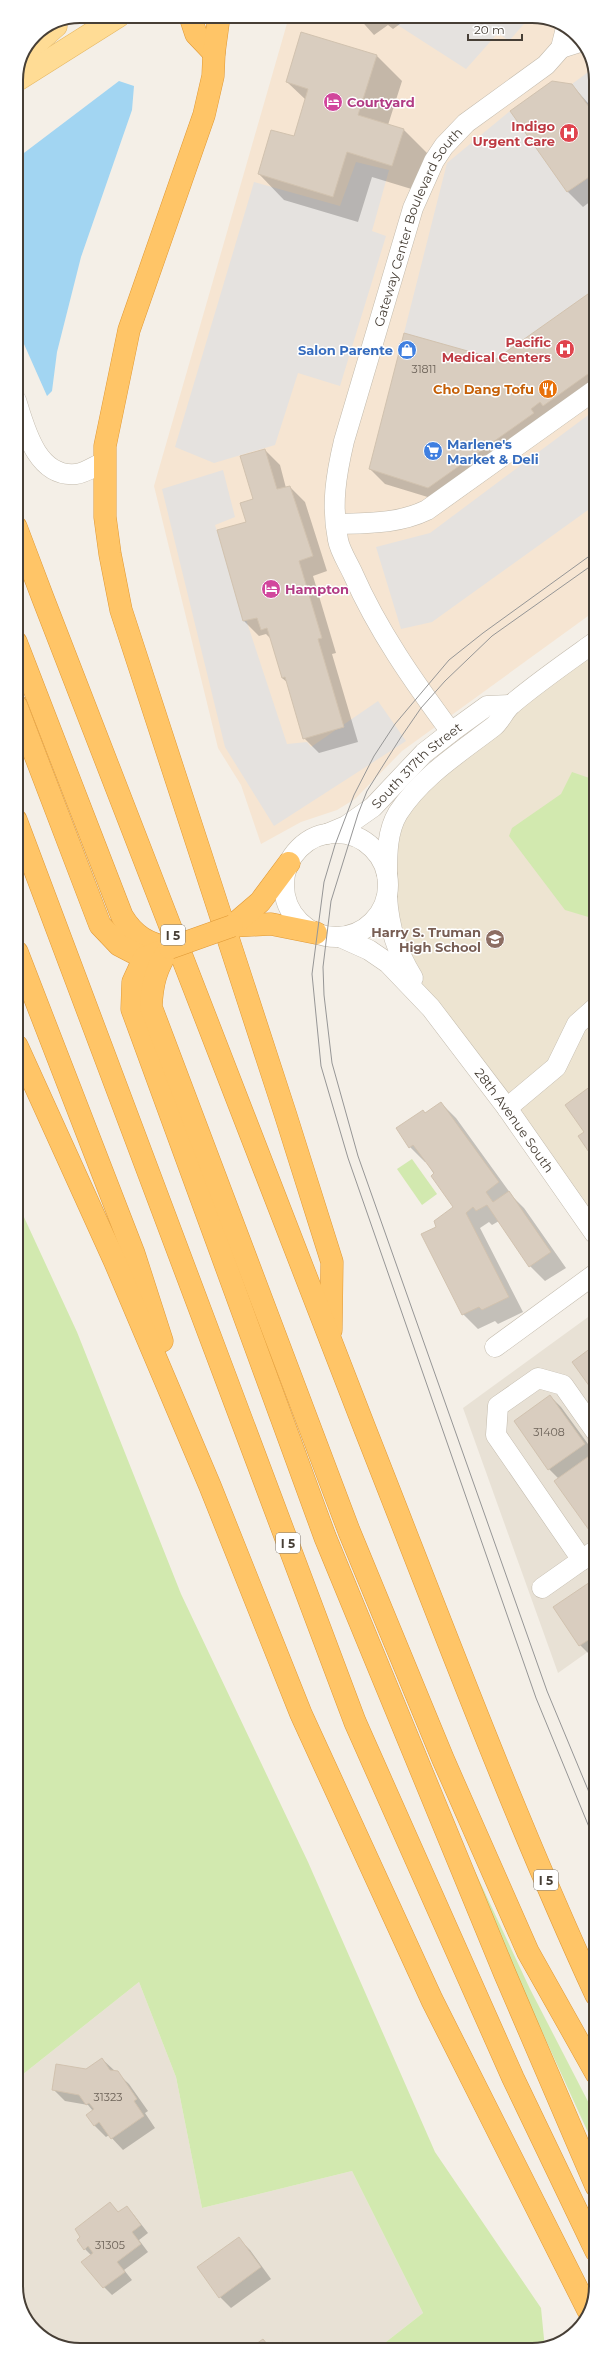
<svg xmlns="http://www.w3.org/2000/svg" width="612" height="2366" font-family="Montserrat,sans-serif">
  <rect width="100%" height="100%" fill="#f4efe7"/>
  <g fill="#e8e1d5">
    <polygon points="595,1312 596,1646 558,1673 463,1408"/>
    <polygon points="139,1982 176,2077 202,2208 352,2171 423,2313 377,2349 75,2350 38,2334 17,2299 17,2079"/>
  </g>
  <polygon fill="#f6e5d2" points="287,16 540,17 575,32 595,67 595,611 402,751 355,799 337,810 301,822 261,844 241,785 218,748 154,486 288,20"/>
  <polygon fill="#ede4d1" points="595,642 595,1234 431,1008 387,897 387,875 397,814 439,754"/>
  <g fill="#d2e9af">
    <polygon points="572,772 595,780 595,919 565,910 509,836 512,828 561,794"/>
    <polygon points="412,1159 437,1194 422,1205 397,1169"/>
    <polygon points="17,1202 77,1332 181,1594 308,1862 435,2152 541,2308 545,2349 377,2349 423,2313 352,2171 202,2208 176,2077 139,1982 17,2079"/>
    <polygon points="469,1863 471,1863 530,1989 596,2117 596,2150 524,1992"/>
  </g>
  <g fill="#e5e2df">
    <polygon points="403,16 530,17 509,41 498,33 466,69 396,24"/>
    <polygon points="595,67 595,115 572,84"/>
    <polygon points="510,111 567,192 595,173 595,289 496,359 404,333 447,163"/>
    <polygon points="356,162 389,170 372,231 386,236 340,386 298,373 275,445 214,463 175,447 254,182 340,206"/>
    <polygon points="595,410 595,505 432,622 401,629 376,547 430,533"/>
    <polygon points="223,470 235,517 215,525 287,744 307,742 311,747 378,701 406,741 274,826 225,747 162,489"/>
    <polygon points="595,951 595,994 590,986 590,954"/>
  </g>
  <polygon fill="#a2d5f2" points="119,81 134,86 132,110 81,257 57,352 52,391 47,396 16,326 16,159"/>
  <g fill="#0003">
    <polygon points="357,16 411,16 393,29 388,25 374,35"/>
    <polygon points="376,55 402,81 388,125 403,129 429,155 418,191 372,177 358,222 284,200 259,174 294,137 306,100 287,82"/>
    <polygon points="572,85 595,111 595,198 583,207 568,192 512,112"/>
    <polygon points="595,290 595,394 444,502 385,484 370,469 496,361"/>
    <polygon points="265,450 280,465 286,488 290,487 305,502 327,571 313,576 336,653 332,654 358,742 319,753 304,738 288,683 282,678 271,639 266,634 259,636 244,621 218,531 247,522"/>
    <polygon points="595,1085 595,1159 580,1136 586,1132 566,1105"/>
    <polygon points="441,1103 456,1118 513,1197 524,1208 566,1268 545,1281 530,1266 499,1221 492,1225 489,1222 480,1228 523,1312 498,1324 495,1321 478,1329 463,1314 438,1227 454,1208 426,1161 425,1162 410,1147 425,1114"/>
    <polygon points="595,1346 595,1392 574,1362"/>
    <polygon points="550,1396 561,1407 596,1455 594,1457 596,1459 596,1535 590,1529 559,1479 549,1469"/>
    <polygon points="596,1579 596,1654 592,1657 580,1645"/>
    <polygon points="102,2059 129,2084 148,2111 145,2113 155,2128 123,2150 109,2135 106,2137 94,2125 93,2111 88,2105 65,2101 54,2090"/>
    <polygon points="110,2203 119,2213 127,2207 134,2215 148,2233 139,2240 148,2252 124,2270 132,2280 112,2295 104,2287 91,2255 85,2249"/>
    <polygon points="239,2239 250,2250 271,2279 231,2308 220,2297"/>
    <polygon points="263,2341 272,2349 251,2349"/>
  </g>
  <g fill="#d9cdbf" stroke="#d1c2af">
    <polygon points="301,32 377,55 358,115 404,129 392,166 347,152 333,197 258,174 271,130 294,136 308,89 286,82"/>
    <polygon points="552,81 572,84 595,115 595,173 567,192 510,111"/>
    <polygon points="595,289 595,369 543,406 540,402 531,409 534,413 428,488 369,469 404,333 496,359"/>
    <polygon points="265,449 277,489 290,486 313,556 299,561 322,638 318,639 344,727 303,739 285,677 282,678 267,628 261,630 257,618 243,621 217,530 246,522 240,503 253,499 240,456"/>
    <polygon points="595,1083 595,1161 578,1136 584,1132 565,1105"/>
    <polygon points="441,1102 499,1182 486,1192 493,1202 509,1191 551,1252 529,1267 487,1205 476,1211 473,1207 466,1213 509,1297 482,1310 479,1307 462,1315 421,1234 436,1227 434,1221 453,1207 431,1176 434,1173 413,1145 409,1148 396,1128 423,1110 425,1113"/>
    <polygon points="595,1345 595,1394 572,1362"/>
    <polygon points="550,1395 585,1444 548,1470 514,1421"/>
    <polygon points="592,1454 596,1459 596,1525 589,1530 554,1481"/>
    <polygon points="596,1578 596,1635 579,1646 553,1607"/>
    <polygon points="102,2058 110,2070 118,2071 137,2099 134,2101 144,2116 111,2139 99,2122 94,2126 86,2115 94,2109 89,2103 86,2105 79,2095 52,2090 56,2064 86,2069"/>
    <polygon points="110,2202 118,2212 127,2206 141,2225 132,2232 141,2244 117,2262 125,2272 103,2288 81,2262 93,2253 88,2246 84,2250 77,2240 80,2237 75,2229"/>
    <polygon points="239,2237 261,2267 219,2298 197,2267"/>
    <polygon points="263,2339 271,2349 249,2349"/>
    <polygon points="283,2342 289,2349 273,2349"/>
  </g>
  <g fill="none" stroke-linecap="round" stroke-linejoin="round">
    <defs>
      <g id="minor">
        <polyline points="561,48 580,42"/>
        <path d="M16 400C25 429 37 478 76 474 85 473 95 466 104 462"/>
        <path d="M336 524C368 523 398 524 427 510L595 390"/>
        <path id="s1" d="M451 732C414 682 378 631 353 574 348 563 340 551 338 540 331 505 336 475 344 441L413 208 434 161 444 146 466 123 546 65 561 48 566 28"/>
        <circle cx="336" cy="885" r="52"/>
        <path id="s2" d="M327 834 346 826 373 807 424 753 451 732 487 706 510 705"/>
        <path d="M387 875C387 855 387 831 398 813 421 777 459 753 493 727 501 721 504 710 512 704 538 682 567 662 595 642"/>
        <path d="M387 897C389 928 397 952 413 978"/>
        <path id="s3" d="M340 937 369 950 388 963 431 1008 507 1108 595 1234"/>
        <polyline points="507,1108 556,1067 577,1024 595,1008"/>
        <polyline points="495,1347 595,1274"/>
        <polyline points="582,1560 496,1435 498,1406 538,1378 563,1385 596,1432"/>
        <polyline points="542,1588 596,1550"/>
      </g>
      <g id="major">
        <polyline points="28,51 56,26"/>
        <polyline points="16,81 119,16"/>
      </g>
      <g id="highway">
        <polyline points="190,16 196,34 214,53"/>
        <polyline points="219,16 214,53 213,76 204,115 129,330 105,446 105,517 110,554 121,610 285,1113 332,1262 331,1330"/>
        <path d="M16 527C130 829 247 1130 365 1429 440 1619 511 1810 596 1995"/>
        <path d="M16 642 122 916C134 936 148 944 170 948"/>
        <polyline points="16,705 100,925 119,945 144,958"/>
        <polyline points="16,820 355,1722 513,2078 596,2251"/>
        <polyline points="232,926 271,924 316,933"/>
        <polyline points="232,926 260,902 289,863"/>
        <polyline points="170,948 144,958 133,982 132,1009 325,1537 505,1974 596,2186"/>
        <path d="M170 948C156 967 152 984 151 1007L349 1531 443 1759 528 1952 596 2073"/>
        <polyline points="17,952 134,1254 162,1341"/>
        <polyline points="17,1046 115,1262 210,1486 301,1714 432,2000 588,2310"/>
      </g>
    </defs>
    <use href="#minor" stroke="#c2baac" stroke-width="21"/>
    <use href="#major" stroke="#e6b863" stroke-width="23"/>
    <use href="#highway" stroke="#e09935" stroke-width="23"/>
    <use href="#minor" stroke="#fff" stroke-width="20"/>
    <use href="#major" stroke="#ffdc95" stroke-width="22"/>
    <use href="#highway" stroke="#ffc567" stroke-width="22"/>
    <g stroke="#969696" stroke-width="1">
      <polyline points="595,552 483,633 449,660 395,724 374,756 354,795 335,845 324,882 312,974 321,1066 348,1158 536,1698 596,1844"/>
      <polyline points="595,563 492,636 445,681 421,708 401,737 367,791 358,814 331,901 323,967 324,995 332,1063 358,1156 547,1691 596,1809"/>
    </g>
    <defs>
      <polyline id="highway-bridge" points="170,948 232,926"/>
    </defs>
    <use href="#highway-bridge" stroke="#e09935" stroke-width="23" stroke-linecap="butt"/>
    <use href="#highway-bridge" stroke="#ffc567" stroke-width="22"/>
  </g>
  <defs>
    <symbol id="hotel-disc" viewBox="-11 -11 22 22"><circle r="9.5" fill="#d1479c" stroke="#fff"/><path d="M-6-4.5h1.5V1H6V5H4.5V3h-9V5H-6ZM-4 0a1.8 1.8 0 1 1 3.6 0ZM.5 0V-2.5h3Q6-2.5 6 0Z" fill="#fff"/></symbol>
    <symbol id="hospital-disc" viewBox="-11 -11 22 22"><circle r="9.5" fill="#e0444e" stroke="#fff"/><path d="M-5-5h3v3.5h4V-5h3V5h-3V1.5h-4V5h-3Z" fill="#fff"/></symbol>
    <symbol id="shop-disc" viewBox="-11 -11 22 22"><circle r="9.5" fill="#3f7fe0" stroke="#fff"/><path d="M-5-2.5h2.3a2.7 3.5 0 0 1 5.4 0H5L5.5 6h-11ZM-1.5-2.5h3a1.5 2.3 0 0 0-3 0Z" fill="#fff"/></symbol>
    <symbol id="restaurant-disc" viewBox="-11 -11 22 22"><circle r="9.5" fill="#e8710a" stroke="#fff"/><path d="M-5-6h1v4h1v-4h1v4h1v-4h1v5L-1.5 .5V6h-2V.5L-5-1ZM5-6V6H3V1.5H1.5Q1.5-4 5-6Z" fill="#fff"/></symbol>
    <symbol id="supermarket-disc" viewBox="-11 -11 22 22"><circle r="9.5" fill="#3f7fe0" stroke="#fff"/><path d="M-6-5.5h2.5l.6 2H6L4.5 2H-2.5L-4.4-4H-6ZM-1.5 3.2a1.3 1.3 0 1 0 .1 0ZM3 3.2a1.3 1.3 0 1 0 .1 0Z" fill="#fff"/></symbol>
    <symbol id="school-disc" viewBox="-11 -11 22 22"><circle r="9.5" fill="#8d6e63" stroke="#fff"/><path d="M0-5L7-2L0 1L-7-2ZM-4 1L0 2.5L4 1V4Q0 6-4 4Z" fill="#fff"/></symbol>
  </defs>
  <g fill-rule="evenodd">
    <use href="#hotel-disc" x="322" y="91" width="22" height="22"/>
    <use href="#hospital-disc" x="558" y="122" width="22" height="22"/>
    <use href="#hospital-disc" x="554" y="338" width="22" height="22"/>
    <use href="#shop-disc" x="396" y="339" width="22" height="22"/>
    <use href="#restaurant-disc" x="537" y="378" width="22" height="22"/>
    <use href="#supermarket-disc" x="422" y="440" width="22" height="22"/>
    <use href="#hotel-disc" x="260" y="578" width="22" height="22"/>
    <use href="#school-disc" x="484" y="928" width="22" height="22"/>
  </g>
  <g text-anchor="middle" dominant-baseline="central" stroke-width="3" stroke-linejoin="round" paint-order="stroke">
    <g font-size="11" fill="#6c6258">
      <text x="424" y="369">31811</text>
      <text x="549" y="1432">31408</text>
      <text x="108" y="2097">31323</text>
      <text x="110" y="2245">31305</text>
    </g>
    <g fill="#fff" stroke="#7e7972" stroke-width="1">
      <rect x="161" y="925" width="24" height="20" rx="3"/>
      <rect x="276" y="1533" width="24" height="20" rx="3"/>
      <rect x="534" y="1870" width="24" height="20" rx="3"/>
    </g>
    <g font-size="12" font-weight="bold" fill="#473f36">
      <text x="173" y="935">I 5</text>
      <text x="288" y="1543">I 5</text>
      <text x="546" y="1880">I 5</text>
    </g>
    <g font-size="13" font-weight="bold" fill="#b23c85" stroke="#fff" text-anchor="start">
      <text x="347" y="102">Courtyard</text>
      <text x="285" y="589">Hampton</text>
    </g>
    <g font-size="13" font-weight="bold" fill="#be3a42" stroke="#fff" text-anchor="end">
      <text x="555" y="126">Indigo<tspan x="555" dy="15">Urgent Care</tspan></text>
      <text x="551" y="342">Pacific<tspan x="551" dy="15">Medical Centers</tspan></text>
    </g>
    <g font-size="13" fill="#473f36" stroke="#fff">
      <text stroke="none"><textPath href="#s1" startOffset="551">Gateway Center Boulevard South</textPath></text>
      <text stroke="none"><textPath href="#s2" startOffset="114">South 317th Street</textPath></text>
      <text stroke="none"><textPath href="#s3" startOffset="257">28th Avenue South</textPath></text>
    </g>
    <g font-size="13" font-weight="bold" fill="#366cbe" stroke="#fff" text-anchor="end">
      <text x="393" y="350">Salon Parente</text>
      <text x="447" y="444" text-anchor="start">Marlene's<tspan x="447" dy="15">Market &amp; Deli</tspan></text>
    </g>
    <g font-size="13" font-weight="bold" fill="#c56008" stroke="#fff" text-anchor="end">
      <text x="534" y="389">Cho Dang Tofu</text>
    </g>
    <g font-size="13" font-weight="bold" fill="#785e54" stroke="#fff" text-anchor="end">
      <text x="481" y="932">Harry S. Truman<tspan x="481" dy="15">High School</tspan></text>
    </g>
  </g>
  <path d="M0 0H612V2366H0ZM80 23H532A57 57 0 0 1 589 80V2286A57 57 0 0 1 532 2343H80A57 57 0 0 1 23 2286V80A57 57 0 0 1 80 23Z" fill="#fff" fill-rule="evenodd"/>
  <path fill="none" stroke="#473f36" stroke-width="2" d="M80 23H532A57 57 0 0 1 589 80V2286A57 57 0 0 1 532 2343H80A57 57 0 0 1 23 2286V80A57 57 0 0 1 80 23Z"/>
  <path d="M468 34v6h54v-6" fill="none" stroke="#473f36" stroke-width="2"/>
  <text x="474" y="34" font-size="12" fill="#473f36" stroke="#ffffff" stroke-width="3" paint-order="stroke">20 m</text>
</svg>
